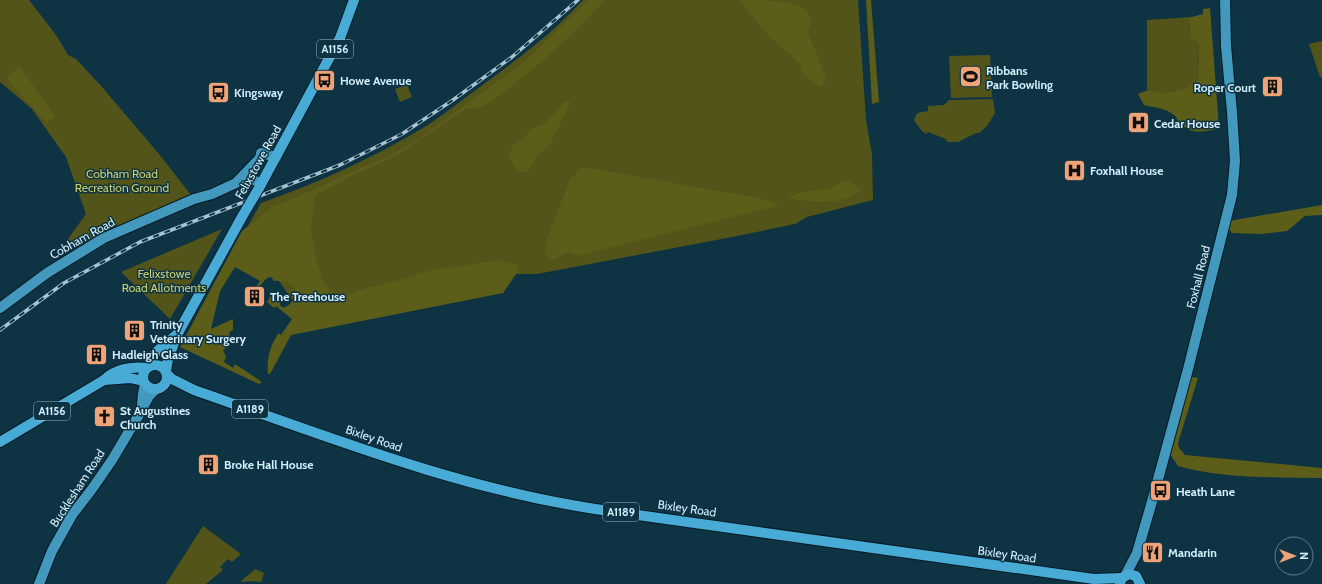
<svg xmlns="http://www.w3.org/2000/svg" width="1322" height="584" font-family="Cabin,sans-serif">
  <rect width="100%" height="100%" fill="#0e3444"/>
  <g fill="#535419">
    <polygon points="0,0 29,0 56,35 68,55 76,59 102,87 159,154 194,199 83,251 68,239 86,214 66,157 32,109 0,82"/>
    <path d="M583 0H858L866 120 872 154 873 200 807 217 795 224 732 237 537 274H517L305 317 244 233 261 203C317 183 371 159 423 128 444 115 464 98 484 84 519 58 554 32 583 0Z"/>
    <path d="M1192 17 1189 25 1198 44 1199 52 1198 79C1193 90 1171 93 1160 93 1156 93 1151 91 1147 91V20Z"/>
    <polygon points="1322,41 1322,77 1320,77 1309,44"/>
    <polygon points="990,55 992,97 951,98 949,56"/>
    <polygon points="407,85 412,97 400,102 395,89"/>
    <polygon points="993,99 995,113 987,126 979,133 976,133 958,142 947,142 946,139 928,132 926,134 921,130 914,120 917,113 928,111 928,106 944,105 949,100"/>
    <polygon points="222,229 170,319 121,272"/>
    <polygon points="203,526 241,554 232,562 228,559 220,567 223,570 206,584 166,584"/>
    <polygon points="255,569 264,573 261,582 250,581 242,582 241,581"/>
  </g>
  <g fill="#5c5d19">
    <path d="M589 0H605C574 33 546 60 510 87 497 96 484 111 467 108L401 153 349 177 315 195 311 227 316 259 324 283 338 298 366 288 400 280 428 271 498 260 517 265 518 271 503 293 291 335 270 374H268C267 367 268 354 271 348 272 343 276 339 278 333L281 335 292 319 276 306 274 308 267 302 271 296 273 295 280 297C278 314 289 307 295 298 299 284 286 280 274 281L271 277 267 278 250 296 260 281 235 267 220 291 211 329 233 319V330L229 332 230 335 228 337 229 340 226 341 227 344 224 345 226 348 223 350 226 357 224 362 233 368 235 364 262 382 259 384 180 347 242 231 272 207 311 191 355 170 387 157 420 138 524 62Z"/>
    <path d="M739 0C756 0 795 0 807 10 809 13 810 18 812 21L808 32 826 78 825 83 820 87 804 75 800 64 767 34Z"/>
    <polygon points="866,0 871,0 879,102 872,104"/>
    <path d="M1210 8 1219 128C1207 132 1191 135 1181 124 1176 120 1178 117 1171 113 1164 108 1152 107 1144 105L1138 94C1141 93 1144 91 1147 91 1151 90 1156 93 1160 93 1170 93 1193 89 1198 79L1199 52 1198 43 1191 36 1189 20 1192 17 1203 14V9Z"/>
    <polygon points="19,66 55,116 47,123 7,79 13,72"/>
    <polygon points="565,102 571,102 556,132 553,134 552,142 537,156 528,172 518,172 509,158 512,146 524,138 530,130 544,124"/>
    <polygon points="583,167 759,198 780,205 577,256 568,252 552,260 545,254 547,239 570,179"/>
    <path d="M844 181H848L862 190C841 207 812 202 787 198L802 192 830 189Z"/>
    <polygon points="1322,205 1322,215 1305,216 1287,231 1261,234 1232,233 1227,227 1229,221"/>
    <path d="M1191 377 1198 378 1178 443 1179 448 1185 455 1322 468V478C1274 477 1224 479 1178 466L1170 454 1172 442Z"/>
  </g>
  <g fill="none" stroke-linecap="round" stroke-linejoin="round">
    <defs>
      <g id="secondary">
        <polyline points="244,175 261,184"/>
        <polyline points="0,308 47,273 104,238 194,199 212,194 236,183 260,158 261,153 276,157"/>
        <polyline points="142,405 143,393 145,384"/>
        <polyline points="1125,576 1137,553 1151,505 1187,373 1232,195 1235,161 1232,112 1226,46 1225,0"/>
        <polyline points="39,584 52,551 72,515 92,489 112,460 137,418 149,396 155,390"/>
      </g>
      <g id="primary">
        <polyline points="259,188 340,38 354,0"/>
        <circle cx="155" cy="377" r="12"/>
        <polyline points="150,366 155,353 176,335"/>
        <polyline points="166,371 168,359 178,333 243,215"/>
        <path d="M167 374 172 379 194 390C326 436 457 488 595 509L1094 579 1122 578"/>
        <polyline points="104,380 130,378 143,381"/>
        <path d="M0 442 104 380C115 369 132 366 147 368"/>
        <polyline points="1120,583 1122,578 1129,574 1136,576 1140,584"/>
      </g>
    </defs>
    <use href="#secondary" stroke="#041a24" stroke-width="12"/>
    <use href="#primary" stroke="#041a24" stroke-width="12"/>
    <use href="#secondary" stroke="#4398bd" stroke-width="10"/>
    <use href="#primary" stroke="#48abd6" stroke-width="10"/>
    <defs>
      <polyline id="rail" points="0,330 64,283 140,242 340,165 402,134 453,100 512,57 578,0"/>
    </defs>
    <use href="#rail" stroke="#a6c4d2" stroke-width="3.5"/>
    <use href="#rail" stroke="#0e3444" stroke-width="2" stroke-dasharray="6" stroke-linecap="butt"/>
    <defs>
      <polyline id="primary-bridge" points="243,215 259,188"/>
    </defs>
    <use href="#primary-bridge" stroke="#041a24" stroke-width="12" stroke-linecap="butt"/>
    <use href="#primary-bridge" stroke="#48abd6" stroke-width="10"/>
  </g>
  <defs>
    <symbol id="stadium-square" viewBox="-11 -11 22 22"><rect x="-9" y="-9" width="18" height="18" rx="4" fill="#efa377" stroke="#0e3444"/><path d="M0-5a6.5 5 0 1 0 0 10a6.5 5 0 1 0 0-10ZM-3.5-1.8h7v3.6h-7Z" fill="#111"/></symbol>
    <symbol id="bus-square" viewBox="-11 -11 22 22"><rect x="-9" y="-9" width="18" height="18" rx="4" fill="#efa377" stroke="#0e3444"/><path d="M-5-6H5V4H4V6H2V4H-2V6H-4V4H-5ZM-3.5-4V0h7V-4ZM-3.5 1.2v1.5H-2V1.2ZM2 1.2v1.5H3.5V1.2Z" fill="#111"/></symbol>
    <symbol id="building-square" viewBox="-11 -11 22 22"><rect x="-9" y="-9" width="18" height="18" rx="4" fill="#efa377" stroke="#0e3444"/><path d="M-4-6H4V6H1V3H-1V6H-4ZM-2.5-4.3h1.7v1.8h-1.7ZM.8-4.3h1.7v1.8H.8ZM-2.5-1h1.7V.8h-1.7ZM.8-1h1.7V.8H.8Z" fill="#111"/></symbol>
    <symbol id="hospital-square" viewBox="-11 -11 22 22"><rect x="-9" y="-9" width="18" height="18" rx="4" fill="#efa377" stroke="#0e3444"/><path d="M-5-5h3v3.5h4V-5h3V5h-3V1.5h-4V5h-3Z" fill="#111"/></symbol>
    <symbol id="church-square" viewBox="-11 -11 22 22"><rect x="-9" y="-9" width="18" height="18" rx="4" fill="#efa377" stroke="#0e3444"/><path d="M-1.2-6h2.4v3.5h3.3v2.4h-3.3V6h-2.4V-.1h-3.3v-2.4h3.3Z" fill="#111"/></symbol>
    <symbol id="restaurant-square" viewBox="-11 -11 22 22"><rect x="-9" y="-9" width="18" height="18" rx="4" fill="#efa377" stroke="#0e3444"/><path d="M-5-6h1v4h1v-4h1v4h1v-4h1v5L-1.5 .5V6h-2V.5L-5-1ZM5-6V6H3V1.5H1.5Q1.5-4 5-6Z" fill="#111"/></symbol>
  </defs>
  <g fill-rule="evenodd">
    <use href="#stadium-square" x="958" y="64" width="25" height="25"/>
    <use href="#bus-square" x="312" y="68" width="25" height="25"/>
    <use href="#building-square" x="1260" y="74" width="25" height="25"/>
    <use href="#bus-square" x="206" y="80" width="25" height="25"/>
    <use href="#hospital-square" x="1126" y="110" width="25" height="25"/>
    <use href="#hospital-square" x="1062" y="158" width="25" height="25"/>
    <use href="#building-square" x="242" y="284" width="25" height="25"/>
    <use href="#building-square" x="122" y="318" width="25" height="25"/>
    <use href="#building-square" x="84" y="342" width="25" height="25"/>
    <use href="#church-square" x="92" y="404" width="25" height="25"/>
    <use href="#building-square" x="196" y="452" width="25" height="25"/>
    <use href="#bus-square" x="1148" y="478" width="25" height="25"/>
    <use href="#restaurant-square" x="1140" y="540" width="25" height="25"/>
  </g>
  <g text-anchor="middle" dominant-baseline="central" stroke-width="3" stroke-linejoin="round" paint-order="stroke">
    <g fill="#0e3444" stroke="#98b6c5" stroke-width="1">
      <rect x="317" y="40" width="36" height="18" rx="3"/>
      <rect x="232" y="400" width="36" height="18" rx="3"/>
      <rect x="34" y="402" width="36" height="18" rx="3"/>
      <rect x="603" y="503" width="36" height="18" rx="3"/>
    </g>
    <g font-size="11" font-weight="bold" fill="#d3eefc">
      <text x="335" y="49">A1156</text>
      <text x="250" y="409">A1189</text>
      <text x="52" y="411">A1156</text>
      <text x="621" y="512">A1189</text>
    </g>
    <g font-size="12" font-weight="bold" fill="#d3eefc" stroke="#0e3444" text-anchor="start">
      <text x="986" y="70">Ribbans<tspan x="986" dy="14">Park Bowling</tspan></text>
      <text x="340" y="80">Howe Avenue</text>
      <text x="1256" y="87" text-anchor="end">Roper Court</text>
      <text x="234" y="92">Kingsway</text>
      <text x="1154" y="123">Cedar House</text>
      <text x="1090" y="170">Foxhall House</text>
      <text x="270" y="296">The Treehouse</text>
      <text x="150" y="324">Trinity<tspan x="150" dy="14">Veterinary Surgery</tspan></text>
      <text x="112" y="354">Hadleigh Glass</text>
      <text x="120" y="410">St Augustines<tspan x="120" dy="14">Church</tspan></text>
      <text x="224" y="464">Broke Hall House</text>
      <text x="1176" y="491">Heath Lane</text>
      <text x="1168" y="552">Mandarin</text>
    </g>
    <g font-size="12" fill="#d3eefc" stroke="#0e3444">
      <text transform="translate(258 162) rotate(-61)">Felixstowe Road</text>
      <text transform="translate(82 238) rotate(-29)">Cobham Road</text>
      <text transform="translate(1198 277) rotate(-76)">Foxhall Road</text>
      <text transform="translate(374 438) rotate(19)">Bixley Road</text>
      <text transform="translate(77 488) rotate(-57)">Bucklesham Road</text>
      <text transform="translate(687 508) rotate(8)">Bixley Road</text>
      <text transform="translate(1007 554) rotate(8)">Bixley Road</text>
    </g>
    <g font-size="12" fill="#cccf70" stroke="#0e3444">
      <text x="122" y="173">Cobham Road<tspan x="122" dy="14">Recreation Ground</tspan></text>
      <text x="164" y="273">Felixstowe<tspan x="164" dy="14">Road Allotments</tspan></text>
    </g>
  </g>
  <g transform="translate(1294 556) rotate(90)"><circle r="19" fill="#0e3444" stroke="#5d7e8e"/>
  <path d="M0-3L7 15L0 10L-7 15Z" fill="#efa377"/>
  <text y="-6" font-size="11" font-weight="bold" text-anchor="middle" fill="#d3eefc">N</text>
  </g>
</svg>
